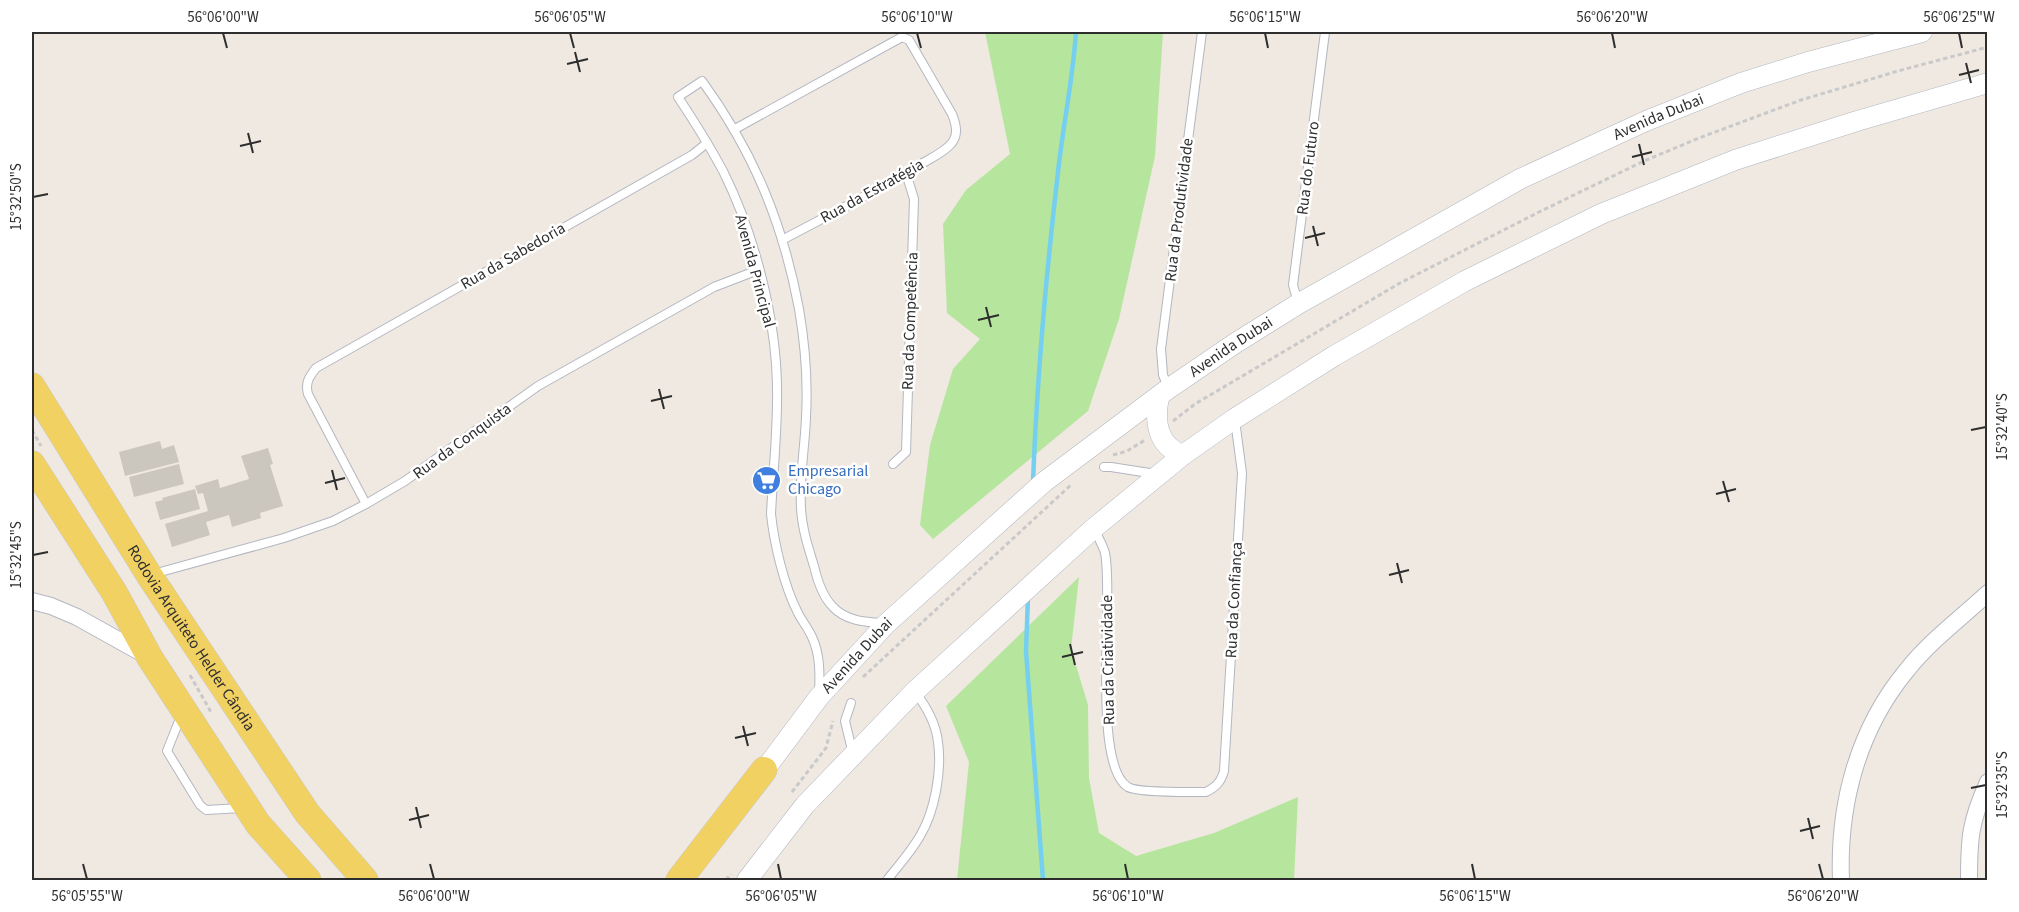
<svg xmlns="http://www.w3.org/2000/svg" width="2019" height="912" font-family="'Source Sans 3',sans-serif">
  <rect width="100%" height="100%" fill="#efe9e1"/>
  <g fill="#b6e59e">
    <polygon points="985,32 1163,32 1155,156 1119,319 1088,411 933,539 920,525 930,445 953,369 980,339 947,313 943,224 966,190 1010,154"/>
    <polygon points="1079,577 1071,649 1088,705 1089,778 1099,833 1136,856 1214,833 1298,797 1294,880 957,880 969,762 946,706"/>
  </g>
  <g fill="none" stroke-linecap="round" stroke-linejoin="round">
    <g stroke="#75cff0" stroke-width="4.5">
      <path d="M1033 482C1037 378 1046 275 1058 172 1063 125 1073 79 1076 32"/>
      <polyline points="1028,597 1026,651 1043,880"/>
    </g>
  </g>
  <g fill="#cbc7bf">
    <polygon points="160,441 162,449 174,445 179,462 125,476 119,452"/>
    <polygon points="268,448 273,464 270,465 283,506 260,513 261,518 232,527 229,515 206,522 210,535 172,547 165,524 208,511 203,493 198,494 195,486 218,479 220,488 249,479 241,456"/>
    <polygon points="179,464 184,484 134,497 129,477"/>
    <polygon points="195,489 200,509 160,520 155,502 163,500 162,498"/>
  </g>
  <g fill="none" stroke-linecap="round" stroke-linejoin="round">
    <defs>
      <g id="service">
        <path d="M735 129 902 37 909 40 952 114C956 124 959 135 951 144 942 154 927 160 916 167 873 193 827 216 782 240"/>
        <polyline points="1298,303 1293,285 1325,32"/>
        <polyline points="1168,387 1163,375 1161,349 1202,32"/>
        <polyline points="893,464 906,452 914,199 906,173"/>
        <polyline points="1104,467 1111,467 1156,474"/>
        <path d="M366 504 308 394C305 383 309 377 316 368L692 155 707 143"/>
        <path d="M1094 528C1097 536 1103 545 1105 553 1114 596 1091 765 1128 787 1137 793 1192 792 1206 792 1216 787 1221 782 1224 771L1242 473 1235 420"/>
        <polyline points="153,574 284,538 333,521 366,504 405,481 538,386 714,287 758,270"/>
        <path d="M819 692C820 673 820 654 812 637 808 628 802 621 798 613 784 586 774 543 771 514 773 471 778 429 777 386 776 317 754 233 723 171 709 145 694 121 678 97L702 81C753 151 783 223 799 309 805 344 808 381 806 417 805 447 799 478 801 508 802 528 808 547 814 566 817 579 822 596 833 607 846 621 865 622 883 623"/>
        <polyline points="851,703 845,721 853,754"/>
        <polyline points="181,716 167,751 200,805 206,810 242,808"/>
        <path d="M887 880C898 866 911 852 920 836 935 811 942 771 938 742 936 724 926 706 915 692"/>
      </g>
      <g id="minor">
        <polyline points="32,601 51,606 77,617 147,656"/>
        <path d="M1841 880C1838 804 1858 729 1907 670 1930 641 1961 618 1988 593"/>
        <path d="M1969 880C1969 838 1970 822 1988 782"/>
      </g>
      <g id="tertiary">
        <path d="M1159 397C1154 421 1157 446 1183 455"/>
        <path id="s1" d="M757 780 819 697 886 624 1044 482 1168 389 1234 344 1298 304 1520 179 1646 121 1741 83 1808 62 1922 32"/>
        <polyline points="747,880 805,805 914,692 1094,528 1183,455 1234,419 1334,356 1465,281 1601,214 1735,160 1857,121 1988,83"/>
      </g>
      <g id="primary">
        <path id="s2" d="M32 386 149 575 307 813 365 880"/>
        <polyline points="32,464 114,592 150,658 258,824 308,880"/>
        <polyline points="679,880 764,770"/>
      </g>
    </defs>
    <use href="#service" stroke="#b4b7c1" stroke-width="10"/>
    <use href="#minor" stroke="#b4b7c1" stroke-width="18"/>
    <use href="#tertiary" stroke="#b4b7c1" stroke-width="21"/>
    <use href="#primary" stroke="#c9c9c9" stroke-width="27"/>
    <g stroke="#c9c9c9" stroke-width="3" stroke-dasharray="4.5 3" stroke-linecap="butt">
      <polyline points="1173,421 1195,404 1400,283 1539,212 1644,161 1699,138 1801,100 1898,71 1988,47"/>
      <polyline points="32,430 41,446"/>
      <polyline points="1113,455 1127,451 1145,440"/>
      <polyline points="190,675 212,714"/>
      <polyline points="863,677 1072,484"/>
      <polyline points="792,792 826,748 833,721"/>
      <polyline points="726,880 731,874"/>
    </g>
    <use href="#service" stroke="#fff" stroke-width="8"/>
    <use href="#minor" stroke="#fff" stroke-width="16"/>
    <use href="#tertiary" stroke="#fff" stroke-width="20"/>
    <use href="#primary" stroke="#f2d163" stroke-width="26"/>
  </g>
  <path fill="none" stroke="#2e2e2e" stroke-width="2" d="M223 33 227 48M570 33 574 48M917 33 921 48M1265 33 1268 48M1612 33 1615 48M1959 33 1962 48M575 52 580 72M1966 63 1971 83M567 64 588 59M1959 75 1979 70M248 133 253 153M1639 144 1644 165M240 146 261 141M1632 157 1652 152M33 197 48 194M1313 226 1318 246M1305 238 1325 233M986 307 991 327M978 320 999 315M659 389 664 409M651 401 672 396M1971 430 1986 427M332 470 337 490M1723 481 1729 502M325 483 345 478M1716 494 1736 489M33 555 48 552M1397 563 1402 583M1389 575 1409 570M1070 644 1075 665M1062 657 1083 652M743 726 748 746M735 738 756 733M1971 788 1986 785M416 807 421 828M1808 818 1813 839M409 820 429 815M1800 831 1820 826M83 864 87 879M430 864 434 879M778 864 781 879M1125 864 1128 879M1472 864 1475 879M1819 864 1823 879"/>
  <defs>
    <symbol id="supermarket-disc" viewBox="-11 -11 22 22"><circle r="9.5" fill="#3f7fe0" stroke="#fff"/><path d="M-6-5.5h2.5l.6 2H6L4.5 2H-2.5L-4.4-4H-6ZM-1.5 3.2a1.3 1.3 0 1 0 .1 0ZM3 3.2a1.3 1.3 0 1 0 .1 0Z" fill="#fff"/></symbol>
  </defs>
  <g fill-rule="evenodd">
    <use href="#supermarket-disc" x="750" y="464" width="33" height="33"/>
  </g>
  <g text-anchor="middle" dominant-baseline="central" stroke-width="5" stroke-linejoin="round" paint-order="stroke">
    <g font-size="16" fill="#2e2e2e" stroke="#fff">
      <text stroke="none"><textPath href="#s1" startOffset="1132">Avenida Dubai</textPath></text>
      <text transform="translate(1308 168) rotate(-83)">Rua do Futuro</text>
      <text transform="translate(872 191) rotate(-29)">Rua da Estratégia</text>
      <text transform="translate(1179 210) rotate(-83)">Rua da Produtividade</text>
      <text transform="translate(513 256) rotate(-30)">Rua da Sabedoria</text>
      <text transform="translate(755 271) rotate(75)">Avenida Principal</text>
      <text transform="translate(910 321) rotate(-88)">Rua da Competência</text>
      <text stroke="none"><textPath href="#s1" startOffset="646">Avenida Dubai</textPath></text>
      <text transform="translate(462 441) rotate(-36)">Rua da Conquista</text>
      <text transform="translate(1234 600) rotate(-87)">Rua da Confiança</text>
      <text stroke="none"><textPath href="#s2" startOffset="298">Rodovia Arquiteto Helder Cândia</textPath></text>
      <text stroke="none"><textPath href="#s1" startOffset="160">Avenida Dubai</textPath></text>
      <text transform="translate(1108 660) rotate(-91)">Rua da Criatividade</text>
    </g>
    <g font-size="16" fill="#366cbe" stroke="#fff" text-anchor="start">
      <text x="788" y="471">Empresarial<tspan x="788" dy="18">Chicago</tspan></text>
    </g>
  </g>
  <rect width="2019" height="912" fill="none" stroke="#ffffff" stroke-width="66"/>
  <rect x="33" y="33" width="1953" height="846" fill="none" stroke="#2e2e2e" stroke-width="2"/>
  <g font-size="15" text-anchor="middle" fill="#2e2e2e">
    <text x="223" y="22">56°06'00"W</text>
    <text x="570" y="22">56°06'05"W</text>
    <text x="917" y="22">56°06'10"W</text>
    <text x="1265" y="22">56°06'15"W</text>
    <text x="1612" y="22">56°06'20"W</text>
    <text x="1959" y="22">56°06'25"W</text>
    <text transform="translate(16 197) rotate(-90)" y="5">15°32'50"S</text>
    <text transform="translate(2002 427) rotate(-90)" y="5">15°32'40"S</text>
    <text transform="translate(16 555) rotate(-90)" y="5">15°32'45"S</text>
    <text transform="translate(2002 785) rotate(-90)" y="5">15°32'35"S</text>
    <text x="87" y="901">56°05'55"W</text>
    <text x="434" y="901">56°06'00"W</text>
    <text x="781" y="901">56°06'05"W</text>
    <text x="1128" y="901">56°06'10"W</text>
    <text x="1475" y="901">56°06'15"W</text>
    <text x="1823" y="901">56°06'20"W</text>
  </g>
</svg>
